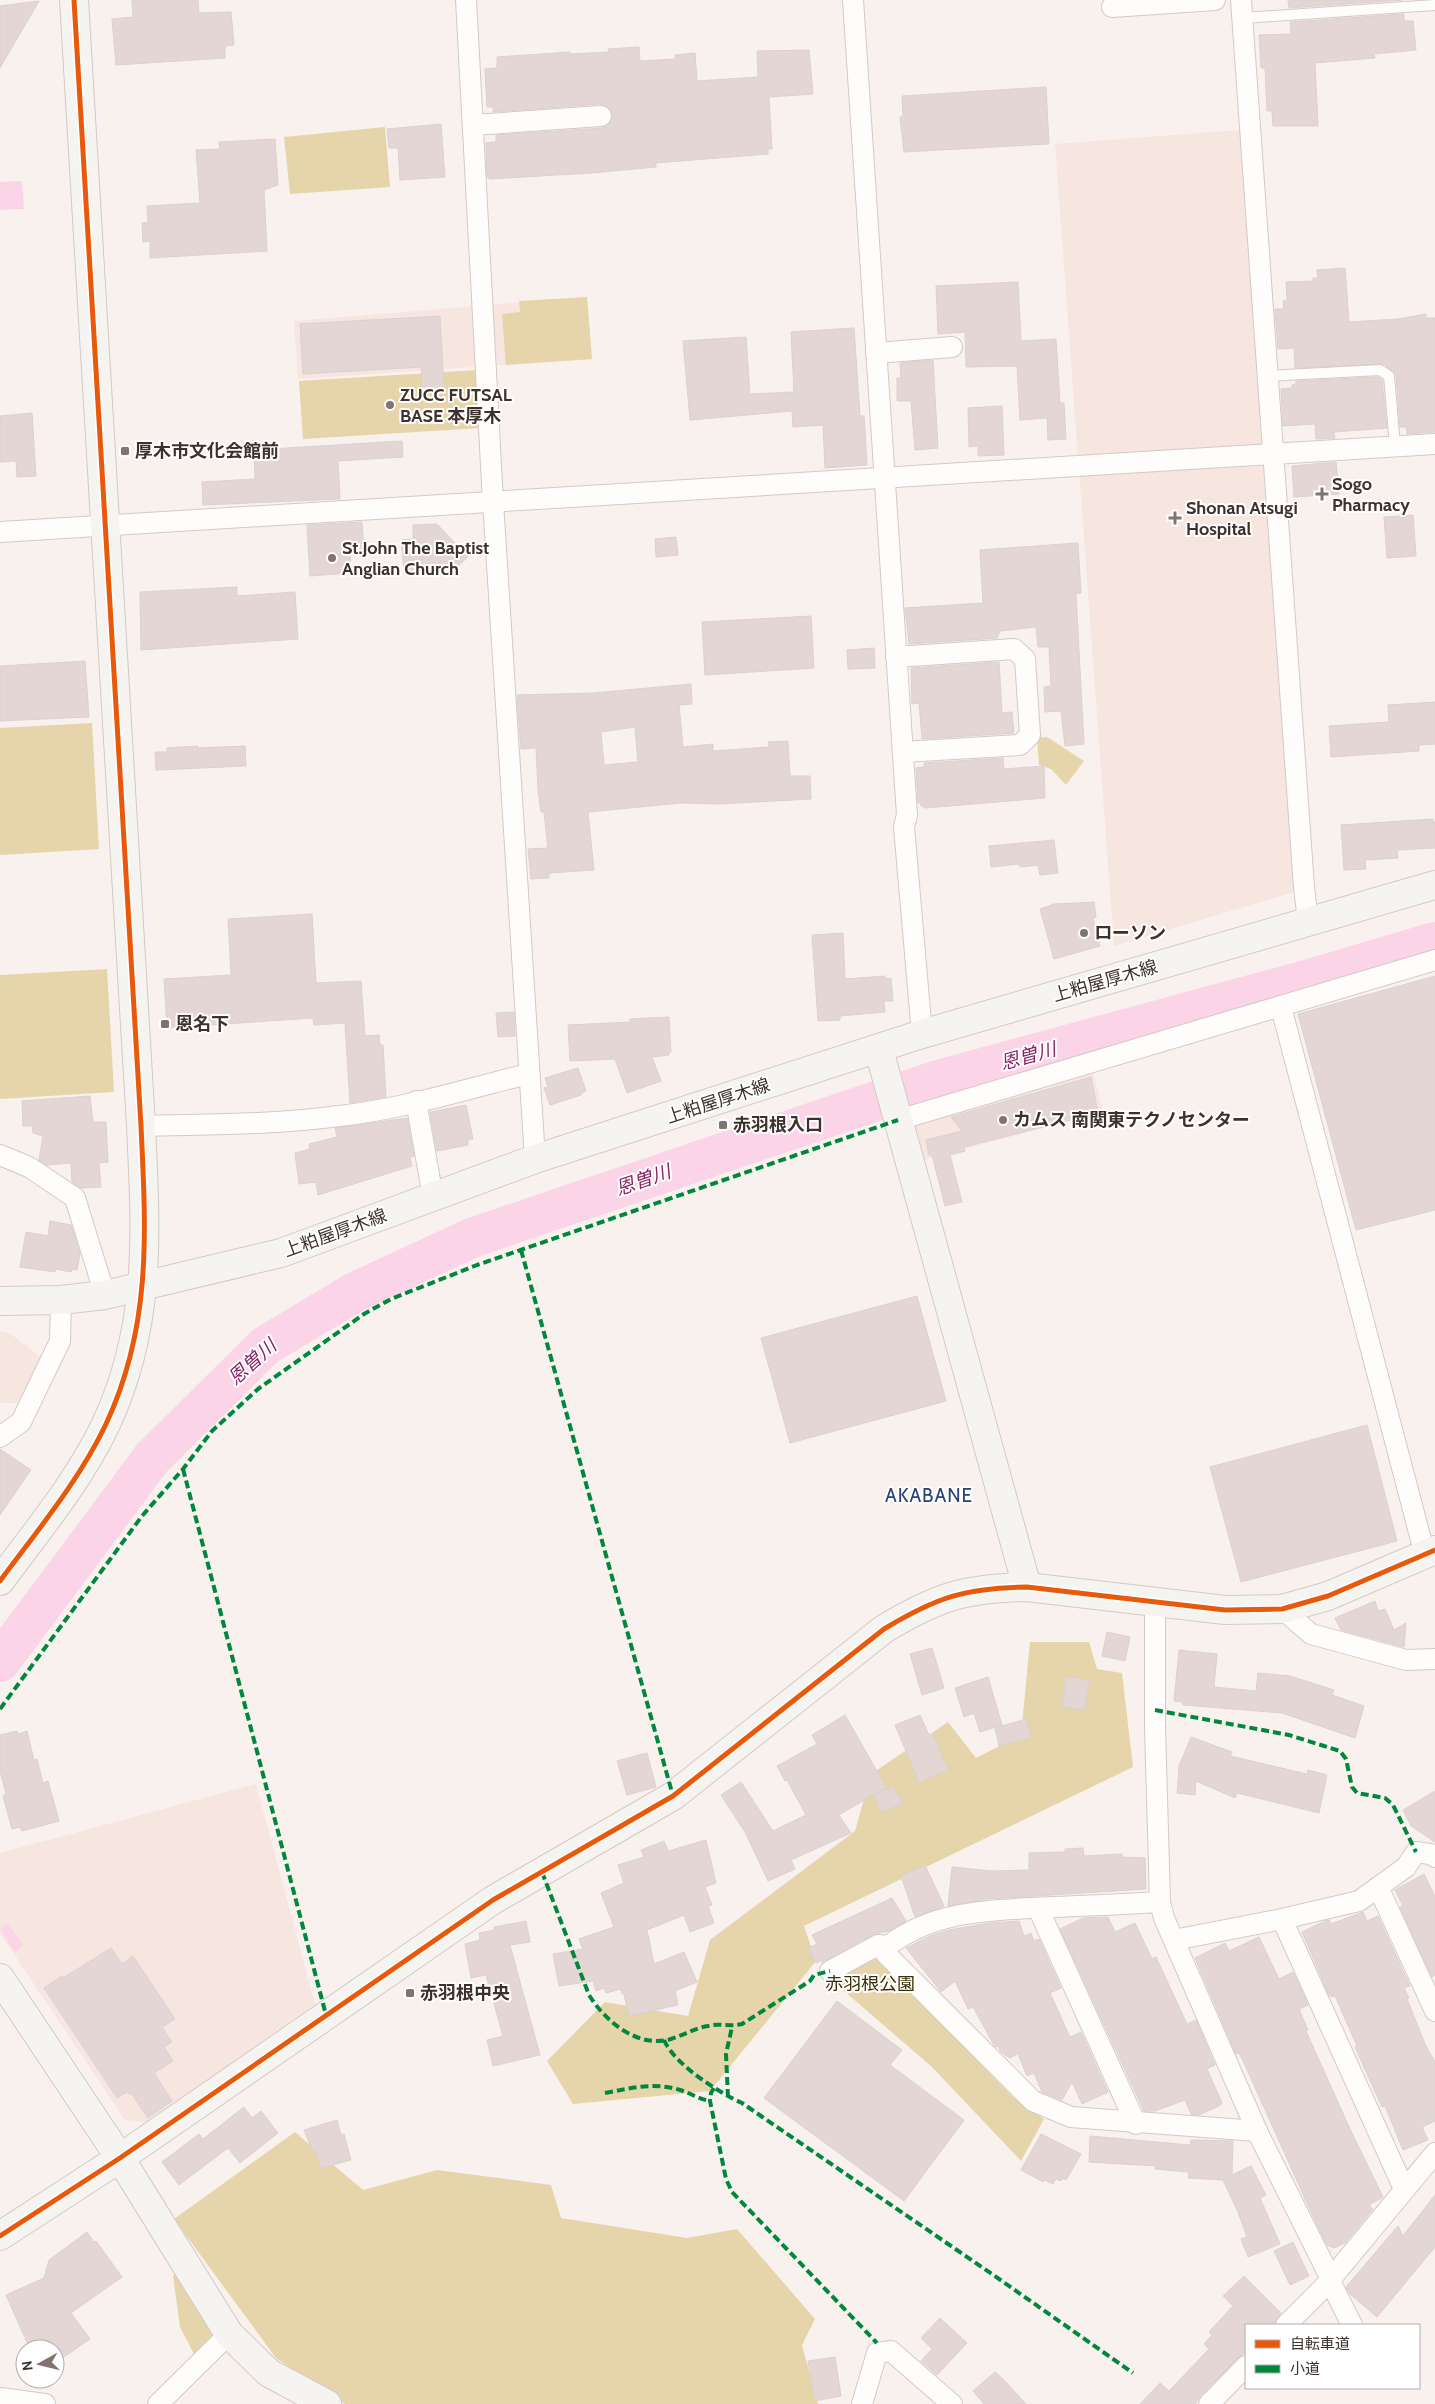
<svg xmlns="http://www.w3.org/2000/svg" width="1435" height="2404" font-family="Cabin,'Noto Sans JP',sans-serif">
  <rect width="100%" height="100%" fill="#f9f1ee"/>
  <g fill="#f7e5e0">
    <polygon points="1240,130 1294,892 1114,946 1055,144"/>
    <polygon points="587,297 592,359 298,379 294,321"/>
    <polygon points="1092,1067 1103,1112 923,1160 913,1120"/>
    <polygon points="0,1331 9,1333 41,1357 18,1403 0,1403"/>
    <polygon points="256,1784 315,2004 147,2122 125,2120 0,1933 0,1853"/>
  </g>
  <g fill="#e6d5aa">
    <polygon points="385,127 390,187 290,194 284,137"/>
    <polygon points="587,297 592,359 506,365 502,314 520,312 519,301"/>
    <polygon points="477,370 481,428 303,439 299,381"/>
    <polygon points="92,723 99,849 0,855 0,728"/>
    <polygon points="1047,737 1084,761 1066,785 1051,769 1039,765 1037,738"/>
    <polygon points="107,969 114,1092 0,1099 0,975"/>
    <polygon points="1030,1642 1089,1642 1097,1669 1122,1673 1133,1767 804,1926 816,1961 710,2091 573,2104 547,2061 605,2002 688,2016 710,1940 855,1831 871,1774 948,1722 976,1758 1021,1735"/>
    <polygon points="866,1959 877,1959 1014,2098 1044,2119 1021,2161 932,2067 829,1978"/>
    <polygon points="295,2132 363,2190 437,2170 551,2185 561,2218 687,2238 737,2229 815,2319 802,2345 818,2404 345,2404 276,2358 174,2219"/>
    <polygon points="178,2270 217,2337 195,2356 180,2327 173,2276"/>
  </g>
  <g fill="#fcd4e8">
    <polygon points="22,181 24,209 0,210 0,182"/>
    <polygon points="7,1923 24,1945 15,1952 0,1929"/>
  </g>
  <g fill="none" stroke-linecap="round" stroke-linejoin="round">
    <polyline stroke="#fcd4e8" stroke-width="40" points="0,1662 152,1458 265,1346 355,1292 474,1237 938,1080 1299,982 1435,942"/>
  </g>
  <g fill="#e5d6d6" stroke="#dbd1d0" fill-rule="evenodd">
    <polygon points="132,0 198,0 199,13 231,12 234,45 225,46 225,58 116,65 112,19 133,17"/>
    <polygon points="1288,0 1403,0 1289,8"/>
    <polygon points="39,1 0,68 0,6"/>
    <polygon points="1404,14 1404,21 1413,21 1416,50 1374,54 1375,58 1315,63 1318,126 1273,126 1272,111 1267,111 1265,68 1261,68 1259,35 1291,34 1290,22"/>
    <polygon points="639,47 640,61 676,59 675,55 695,53 697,81 758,77 757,51 809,50 813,94 769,97 772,149 768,149 768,154 656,163 656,167 591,173 490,179 487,177 486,143 496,142 496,135 602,128 608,126 613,116 611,109 600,104 493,112 493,107 487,107 485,69 497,68 497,57 570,52 570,54 609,52 608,49"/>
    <polygon points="1046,87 1049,144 904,152 900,117 903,117 902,96"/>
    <polygon points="441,124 445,177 400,180 398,148 389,148 387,129"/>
    <polygon points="275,139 278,185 264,190 267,251 150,258 150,241 143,242 142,223 148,222 147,206 200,203 196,150 220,149 219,142"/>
    <polygon points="1345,268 1349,322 1398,319 1426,314 1426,318 1435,318 1435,432 1407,434 1406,427 1400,427 1396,375 1384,364 1295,368 1294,348 1278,349 1275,309 1284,309 1283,301 1287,300 1286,282 1313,281 1313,278 1318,278 1317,270"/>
    <polygon points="1018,282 1021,341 1056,339 1060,403 1064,403 1066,439 1048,440 1047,418 1020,420 1017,366 966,367 965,332 938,334 936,286"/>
    <polygon points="440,316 444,388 423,390 421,367 303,374 300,324"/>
    <polygon points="854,328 860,416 864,416 867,465 825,468 823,425 793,427 792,411 690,420 683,341 746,337 750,394 794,392 791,332"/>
    <polygon points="933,360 938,448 915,450 911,401 897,401 897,378 901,378 900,363"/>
    <polygon points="1378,377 1382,380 1387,428 1334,432 1335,438 1316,439 1315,424 1283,426 1281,389 1292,388 1292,385 1296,384 1296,381"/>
    <polygon points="1002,406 1004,455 978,456 978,446 969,447 968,408"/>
    <polygon points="32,413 36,476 17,477 16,461 0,462 0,416"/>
    <polygon points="402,441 403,457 338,461 340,499 203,505 202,482 255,479 254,450"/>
    <polygon points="1336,462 1339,494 1294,497 1292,466"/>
    <polygon points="1413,515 1416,556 1387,558 1384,517"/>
    <polygon points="362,522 364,550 350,551 351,573 310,576 307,525"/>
    <polygon points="437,524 468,557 456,568 404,571 401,540 413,539 413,525"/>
    <polygon points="676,537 678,555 656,557 655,539"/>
    <polygon points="1078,543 1081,593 1076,594 1084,744 1065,746 1061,711 1045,712 1044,687 1051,686 1049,647 1038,647 1036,627 1000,631 997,638 909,644 905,608 983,603 980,550"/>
    <polygon points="237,587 237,596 295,592 298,639 141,650 140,592"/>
    <polygon points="811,616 814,668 705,675 702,622"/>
    <polygon points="874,648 875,668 848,669 847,650"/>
    <polygon points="85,661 89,717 0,721 0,666"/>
    <polygon points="999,662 1002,713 1012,712 1014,733 922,739 919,703 912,704 911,668"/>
    <path d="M691 684 692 704 679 705 683 747 713 744V751L769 747 768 742 788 741 790 776H810L811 799 720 804 681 803 588 812 594 870 549 873V878L531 879 528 849 548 848 544 812H541L538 790 536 748 521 749 517 695 594 693ZM635 727 638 762 604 765 601 732Z"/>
    <polygon points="1435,702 1435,744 1419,745 1419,751 1331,757 1329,726 1389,722 1388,705"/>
    <polygon points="198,746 198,748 245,746 246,766 156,770 155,752 167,752 167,748"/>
    <polygon points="1003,758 1004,769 1044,766 1045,798 926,808 921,806 921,803 918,803 916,768 924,767 924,763"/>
    <polygon points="1433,819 1433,822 1435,822 1435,848 1397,850 1398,858 1365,860 1366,869 1344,870 1341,825"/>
    <polygon points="1054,840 1058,873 1040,875 1038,865 1020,867 1019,864 991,867 989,846"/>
    <polygon points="1094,902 1096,917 1093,918 1100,946 1054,959 1040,909 1054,904"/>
    <polygon points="312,914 316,983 361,981 365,1036 379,1035 380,1045 383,1045 386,1097 350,1103 345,1023 314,1025 313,1018 167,1028 164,979 231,975 228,919"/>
    <polygon points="843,933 845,979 885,976 885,979 891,978 893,1001 884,1001 885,1012 840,1016 840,1020 818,1021 812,935"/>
    <polygon points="1435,976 1435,1210 1356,1230 1298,1014"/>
    <polygon points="514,1012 515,1036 498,1037 496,1013"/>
    <polygon points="669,1017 671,1052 669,1052 669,1055 652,1057 661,1081 627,1093 615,1059 570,1061 568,1025 630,1022 630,1019"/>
    <polygon points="578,1068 586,1091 581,1093 581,1095 550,1105 544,1088 548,1087 545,1078"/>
    <polygon points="1091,1077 1098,1113 964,1147 965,1151 950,1155 962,1202 945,1206 932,1155 929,1155 926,1140 962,1131 951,1117"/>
    <polygon points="90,1096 93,1122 106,1122 108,1162 99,1163 101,1187 81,1188 72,1182 71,1163 47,1165 39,1160 43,1136 33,1133 32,1126 23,1126 22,1101"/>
    <polygon points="466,1105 473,1139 468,1140 468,1145 437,1151 430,1112"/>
    <polygon points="407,1118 414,1156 410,1157 412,1166 318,1195 316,1182 299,1184 295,1153 310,1149 309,1144 337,1137 335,1128"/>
    <polygon points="50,1221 71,1225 80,1254 77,1270 72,1269 71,1272 56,1269 55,1272 20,1267 26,1232 48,1236"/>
    <polygon points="917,1296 946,1401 790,1443 761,1338"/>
    <polygon points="1367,1425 1397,1541 1241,1582 1210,1467"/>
    <polygon points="0,1449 31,1470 0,1515"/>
    <polygon points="1375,1601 1378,1611 1385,1609 1394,1630 1406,1623 1404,1647 1341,1630 1335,1618"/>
    <polygon points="1107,1632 1130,1637 1125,1661 1102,1656"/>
    <polygon points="932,1648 944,1688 922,1695 910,1654"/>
    <polygon points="1179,1650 1217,1654 1214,1687 1256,1691 1258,1673 1290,1676 1334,1690 1332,1695 1364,1706 1355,1738 1282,1713 1183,1705 1183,1702 1174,1701"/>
    <polygon points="988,1677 1002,1725 980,1732 974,1713 964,1717 955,1688"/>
    <polygon points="1066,1677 1089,1680 1085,1710 1062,1707"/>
    <polygon points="845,1715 886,1787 839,1815 851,1833 791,1860 795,1869 768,1881 745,1832 721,1795 741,1782 773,1831 806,1815 787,1780 785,1781 777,1766 817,1744 812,1735"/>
    <polygon points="920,1715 929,1735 933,1734 948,1770 919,1782 895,1725"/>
    <polygon points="1026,1719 1031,1737 999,1746 995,1728"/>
    <polygon points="17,1731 18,1734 27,1731 34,1760 37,1759 43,1783 48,1781 59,1821 22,1831 20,1827 12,1829 3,1796 6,1794 0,1771 0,1735"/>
    <polygon points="1191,1737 1232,1752 1230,1756 1307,1774 1308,1770 1327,1775 1319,1813 1237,1793 1235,1798 1196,1781 1195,1795 1177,1793 1179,1766"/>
    <polygon points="647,1753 656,1787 627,1795 617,1761"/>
    <polygon points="893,1787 903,1804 880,1812 874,1794"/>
    <polygon points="1435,1791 1435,1842 1411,1826 1403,1810"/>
    <polygon points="706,1840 716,1883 705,1887 712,1905 708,1906 714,1923 690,1932 684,1915 647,1930 654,1964 684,1952 697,1982 675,1991 678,2005 629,2016 624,1994 622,1994 621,1989 606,1993 604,1988 596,1991 593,1981 559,1986 553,1954 583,1949 579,1939 614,1927 601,1893 624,1883 618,1865 644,1857 641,1850 664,1841 668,1851"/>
    <polygon points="1083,1848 1084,1856 1122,1854 1122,1857 1145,1858 1146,1889 987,1899 948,1906 952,1867 992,1871 1029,1870 1029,1853 1065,1852 1065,1849"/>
    <polygon points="925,1865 944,1906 915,1917 901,1876"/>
    <polygon points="1424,1874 1435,1896 1435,1975 1432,1977 1400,1907 1403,1906 1395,1890"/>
    <polygon points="892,1898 906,1921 891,1930 872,1935 822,1962 821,1961 816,1963 808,1948 817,1944 812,1935"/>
    <polygon points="1363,1912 1367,1921 1378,1916 1410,1986 1404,1988 1409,1998 1407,1999 1426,2046 1435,2062 1435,2121 1422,2127 1428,2140 1403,2150 1385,2106 1382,2107 1355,2047 1357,2046 1335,1996 1332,1997 1329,1995 1302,1932 1325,1921 1329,1920 1331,1924"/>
    <polygon points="1108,1917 1115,1932 1135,1923 1152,1959 1156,1957 1187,2024 1196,2020 1215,2065 1207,2069 1222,2103 1219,2106 1199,2115 1191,2114 1185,2100 1155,2111 1144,2111 1060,1929 1083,1918"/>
    <polygon points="526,1921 530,1942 510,1945 540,2055 493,2066 487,2040 503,2036 486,1975 471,1978 465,1944 480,1940 479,1933 494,1930 494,1927"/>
    <polygon points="1019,1921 1024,1936 1031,1933 1034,1941 1039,1939 1061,1988 1050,1993 1070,2037 1081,2032 1108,2092 1082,2104 1072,2082 1062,2100 1042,2092 1034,2073 1027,2076 1018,2054 1010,2058 1001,2052 998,2046 995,2047 973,2007 968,2009 955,1981 941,1992 906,1948 930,1936 949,1930 989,1923"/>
    <polygon points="1259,1937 1279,1979 1293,1972 1308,2005 1299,2009 1308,2030 1306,2031 1350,2129 1383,2197 1369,2205 1373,2209 1345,2243 1334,2248 1327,2245 1311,2212 1244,2063 1239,2053 1236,2054 1195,1958 1225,1943 1229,1951"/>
    <polygon points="111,1948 122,1964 133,1956 175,2019 162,2027 172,2042 164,2047 173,2061 154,2073 172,2101 148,2118 131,2093 129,2094 127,2092 117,2098 44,1988 62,1976 63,1978"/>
    <polygon points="837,2001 902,2050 890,2065 964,2120 904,2201 764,2098"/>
    <polygon points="244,2107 252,2118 261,2111 278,2133 240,2163 228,2148 179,2185 162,2162 199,2134 203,2139"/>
    <polygon points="337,2120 341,2135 344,2134 351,2160 321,2168 316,2151 313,2152 304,2130"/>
    <polygon points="1041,2134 1081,2154 1066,2180 1063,2178 1061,2181 1056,2179 1053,2184 1044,2180 1043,2182 1021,2170"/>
    <polygon points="1090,2136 1190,2145 1191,2140 1233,2141 1232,2175 1251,2166 1266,2195 1260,2198 1280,2244 1248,2257 1241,2239 1247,2237 1238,2212 1223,2180 1188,2178 1189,2172 1155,2169 1156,2166 1089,2162"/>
    <polygon points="1435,2195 1435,2247 1377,2317 1350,2294 1346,2287 1398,2226 1403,2236"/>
    <polygon points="87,2232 94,2242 96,2241 122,2277 71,2313 90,2339 55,2363 55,2349 30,2349 6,2295 44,2278 49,2260"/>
    <polygon points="1293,2242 1309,2276 1290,2285 1274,2251"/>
    <polygon points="1244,2276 1281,2313 1274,2325 1246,2325 1246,2351 1200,2396 1195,2404 1140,2404 1160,2383 1169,2391 1209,2349 1204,2344 1212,2335 1209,2332 1233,2306 1223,2296"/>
    <polygon points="940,2318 967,2343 937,2375 921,2361 932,2349 921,2338"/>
    <polygon points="835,2357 841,2396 815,2401 808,2361"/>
    <polygon points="995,2372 1003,2379 1026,2404 984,2404 973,2391"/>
  </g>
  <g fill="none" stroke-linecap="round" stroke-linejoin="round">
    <defs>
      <g id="lane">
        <polyline points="1243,18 1435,5"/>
        <polyline points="1266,376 1380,370 1389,376 1395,446"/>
      </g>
      <g id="street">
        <polyline points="466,0 493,502 535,1159"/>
        <polyline points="853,0 907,815 904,827 922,1034"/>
        <polyline points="1241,0 1304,887 1308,921"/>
        <polyline points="1112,7 1215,0"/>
        <polyline points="474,125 601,116"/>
        <polyline points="876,353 952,347"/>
        <polyline points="0,532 1435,444"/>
        <polyline points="896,657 1014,649 1025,659 1030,735 1020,745 903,752"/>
        <polyline points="1281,1007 1425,1555"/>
        <polyline points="416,1101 433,1197"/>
        <polyline points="898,1120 1435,960"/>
        <path d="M141 1126C206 1124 273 1125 339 1116 403 1109 466 1089 528 1074"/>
        <polyline points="0,1155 29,1167 75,1198 105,1295"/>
        <polyline points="0,1437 21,1422 60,1341 61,1300"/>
        <polyline points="1155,1601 1155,1726 1160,1902 1164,1918 1257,2131 1330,2277 1331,2283 1352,2325"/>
        <polyline points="1282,1609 1311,1634 1406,1660 1435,1659"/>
        <polyline points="1378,1887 1435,2011"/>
        <path d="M1160 1902C1124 1904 1089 1906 1053 1907 996 1910 935 1909 888 1946L886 1954 1033 2101 1071 2117 1257 2131"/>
        <polyline points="1038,1908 1136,2124"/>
        <polyline points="1282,1919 1404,2189"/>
        <polyline points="1174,1940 1282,1919 1359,1901 1406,1867 1416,1852 1430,1854 1435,1857"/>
        <polyline points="830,1971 878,1945 888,1946"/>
        <polyline points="1286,2325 1325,2286 1435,2153"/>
        <polyline points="0,2398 45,2404"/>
        <polyline points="158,2404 229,2334"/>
        <polyline points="862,2404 877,2353 891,2351 952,2404"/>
        <polyline points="1209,2404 1246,2366"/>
      </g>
      <g id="secondary">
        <polyline points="879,1050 1027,1587"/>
        <polyline points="0,1301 61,1300 105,1295 281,1253 535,1159 922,1034 1435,885"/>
        <path d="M0 1581C37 1531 79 1481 106 1424 152 1326 146 1231 141 1126L74 0"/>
        <polyline points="0,1978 120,2158 229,2334 269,2373 327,2404"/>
        <path d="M0 2236 120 2158 493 1900 673 1796 884 1629C937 1597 965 1588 1027 1587L1225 1610 1282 1609 1328 1596 1435 1550"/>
      </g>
    </defs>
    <use href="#lane" stroke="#d4c9c6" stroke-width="12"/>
    <use href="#street" stroke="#d4c9c6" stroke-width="22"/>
    <use href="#secondary" stroke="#d4c9c6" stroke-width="30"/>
    <use href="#lane" stroke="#fefdfc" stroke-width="10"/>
    <use href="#street" stroke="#fefdfc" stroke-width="20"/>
    <use href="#secondary" stroke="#f6f4f1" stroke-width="28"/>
    <g stroke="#00873e" stroke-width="4" stroke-dasharray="8 4" stroke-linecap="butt">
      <polyline points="521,1250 673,1796"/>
      <polyline points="183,1469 326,2015"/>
      <polyline points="0,1709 142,1516 183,1469 212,1431 258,1389 364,1314 391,1299 477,1265 898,1120"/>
      <polyline points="1155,1710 1289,1735 1340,1751 1346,1759 1352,1787 1357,1793 1385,1798 1393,1805 1416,1852"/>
      <path d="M542 1872 589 1995C605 2021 638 2049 671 2039 684 2035 695 2028 708 2026 719 2023 730 2027 742 2024L810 1981 814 1975 830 1971"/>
      <path d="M664 2040C675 2065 718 2092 742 2103L992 2274 1133 2373"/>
      <polyline points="714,2088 711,2093 710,2101 726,2179 732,2192 877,2343"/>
      <path d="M605 2093C631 2088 654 2082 680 2090 690 2093 699 2099 710 2101"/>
      <polyline points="728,2097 726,2054 732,2027"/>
    </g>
    <defs>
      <g id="cycleway">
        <path d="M0 1581C37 1531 79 1481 106 1424 152 1326 146 1231 141 1126L74 0"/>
        <path d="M0 2236 120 2158 493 1900 673 1796 884 1629C937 1597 965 1588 1027 1587L1225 1610 1282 1609 1328 1596 1435 1550"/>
      </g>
    </defs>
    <use href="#cycleway" stroke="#fff" stroke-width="8"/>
    <use href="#cycleway" stroke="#e8590c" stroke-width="5"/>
  </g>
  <g fill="#7f7470" stroke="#fff" stroke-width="2">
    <circle cx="390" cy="405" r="5"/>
    <rect x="120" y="446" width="10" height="10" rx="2.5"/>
    <path d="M1319.5 486.5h5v5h5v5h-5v5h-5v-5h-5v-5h5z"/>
    <path d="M1172.5 510.5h5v5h5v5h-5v5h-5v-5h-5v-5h5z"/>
    <circle cx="332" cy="558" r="5"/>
    <circle cx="1084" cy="933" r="5"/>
    <rect x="160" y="1019" width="10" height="10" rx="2.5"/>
    <circle cx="1003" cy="1120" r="5"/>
    <rect x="718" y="1120" width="10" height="10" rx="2.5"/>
    <rect x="405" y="1988" width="10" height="10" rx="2.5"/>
  </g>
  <g text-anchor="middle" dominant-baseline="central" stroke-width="4" stroke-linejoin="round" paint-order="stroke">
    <g font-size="18" font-weight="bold" fill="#3e312c" stroke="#fff" text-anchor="start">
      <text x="400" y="395">ZUCC FUTSAL<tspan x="400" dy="21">BASE 本厚木</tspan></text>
      <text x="135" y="451">厚木市文化会館前</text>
      <text x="1332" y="484">Sogo<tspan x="1332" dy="21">Pharmacy</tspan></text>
      <text x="1186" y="508">Shonan Atsugi<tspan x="1186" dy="21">Hospital</tspan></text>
      <text x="342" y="548">St.John The Baptist<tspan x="342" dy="21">Anglian Church</tspan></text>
      <text x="1094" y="933">ローソン</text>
      <text x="175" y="1024">恩名下</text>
      <text x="1013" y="1120">カムス 南関東テクノセンター</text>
      <text x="733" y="1125">赤羽根入口</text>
      <text x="420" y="1993">赤羽根中央</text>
    </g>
    <g font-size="18" fill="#3e312c" stroke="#fff">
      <text transform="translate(1105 981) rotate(-16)">上粕屋厚木線</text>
      <text transform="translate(718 1101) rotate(-18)">上粕屋厚木線</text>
      <text transform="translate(335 1233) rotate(-20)">上粕屋厚木線</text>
    </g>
    <g font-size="18" fill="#3a2e04" stroke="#fff">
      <text x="870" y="1984">赤羽根公園</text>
    </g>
    <g font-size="19" font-style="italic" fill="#862464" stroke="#fff">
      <text transform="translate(1028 1056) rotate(-15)">恩曽川</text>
      <text transform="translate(643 1180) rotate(-19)">恩曽川</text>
      <text transform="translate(252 1362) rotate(-42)">恩曽川</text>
    </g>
    <g font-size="19" letter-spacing="1" fill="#2a427a" stroke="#fff">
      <text x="929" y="1495">AKABANE</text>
    </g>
  </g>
  <rect x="1245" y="2324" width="175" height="65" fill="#ffffff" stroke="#b2adab"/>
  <rect x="1255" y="2340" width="25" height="8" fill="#e8590c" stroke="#b2adab"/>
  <text x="1290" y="2349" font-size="15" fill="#3e312c">自転車道</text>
  <rect x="1255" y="2365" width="25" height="8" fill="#00873e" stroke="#b2adab"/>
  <text x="1290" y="2374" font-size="15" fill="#3e312c">小道</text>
  <g transform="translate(40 2364) rotate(262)"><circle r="24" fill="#ffffff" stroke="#b2adab"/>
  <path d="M0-4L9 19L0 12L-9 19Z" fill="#7f7470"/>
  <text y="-8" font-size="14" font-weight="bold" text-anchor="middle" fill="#3e312c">N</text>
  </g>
</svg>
